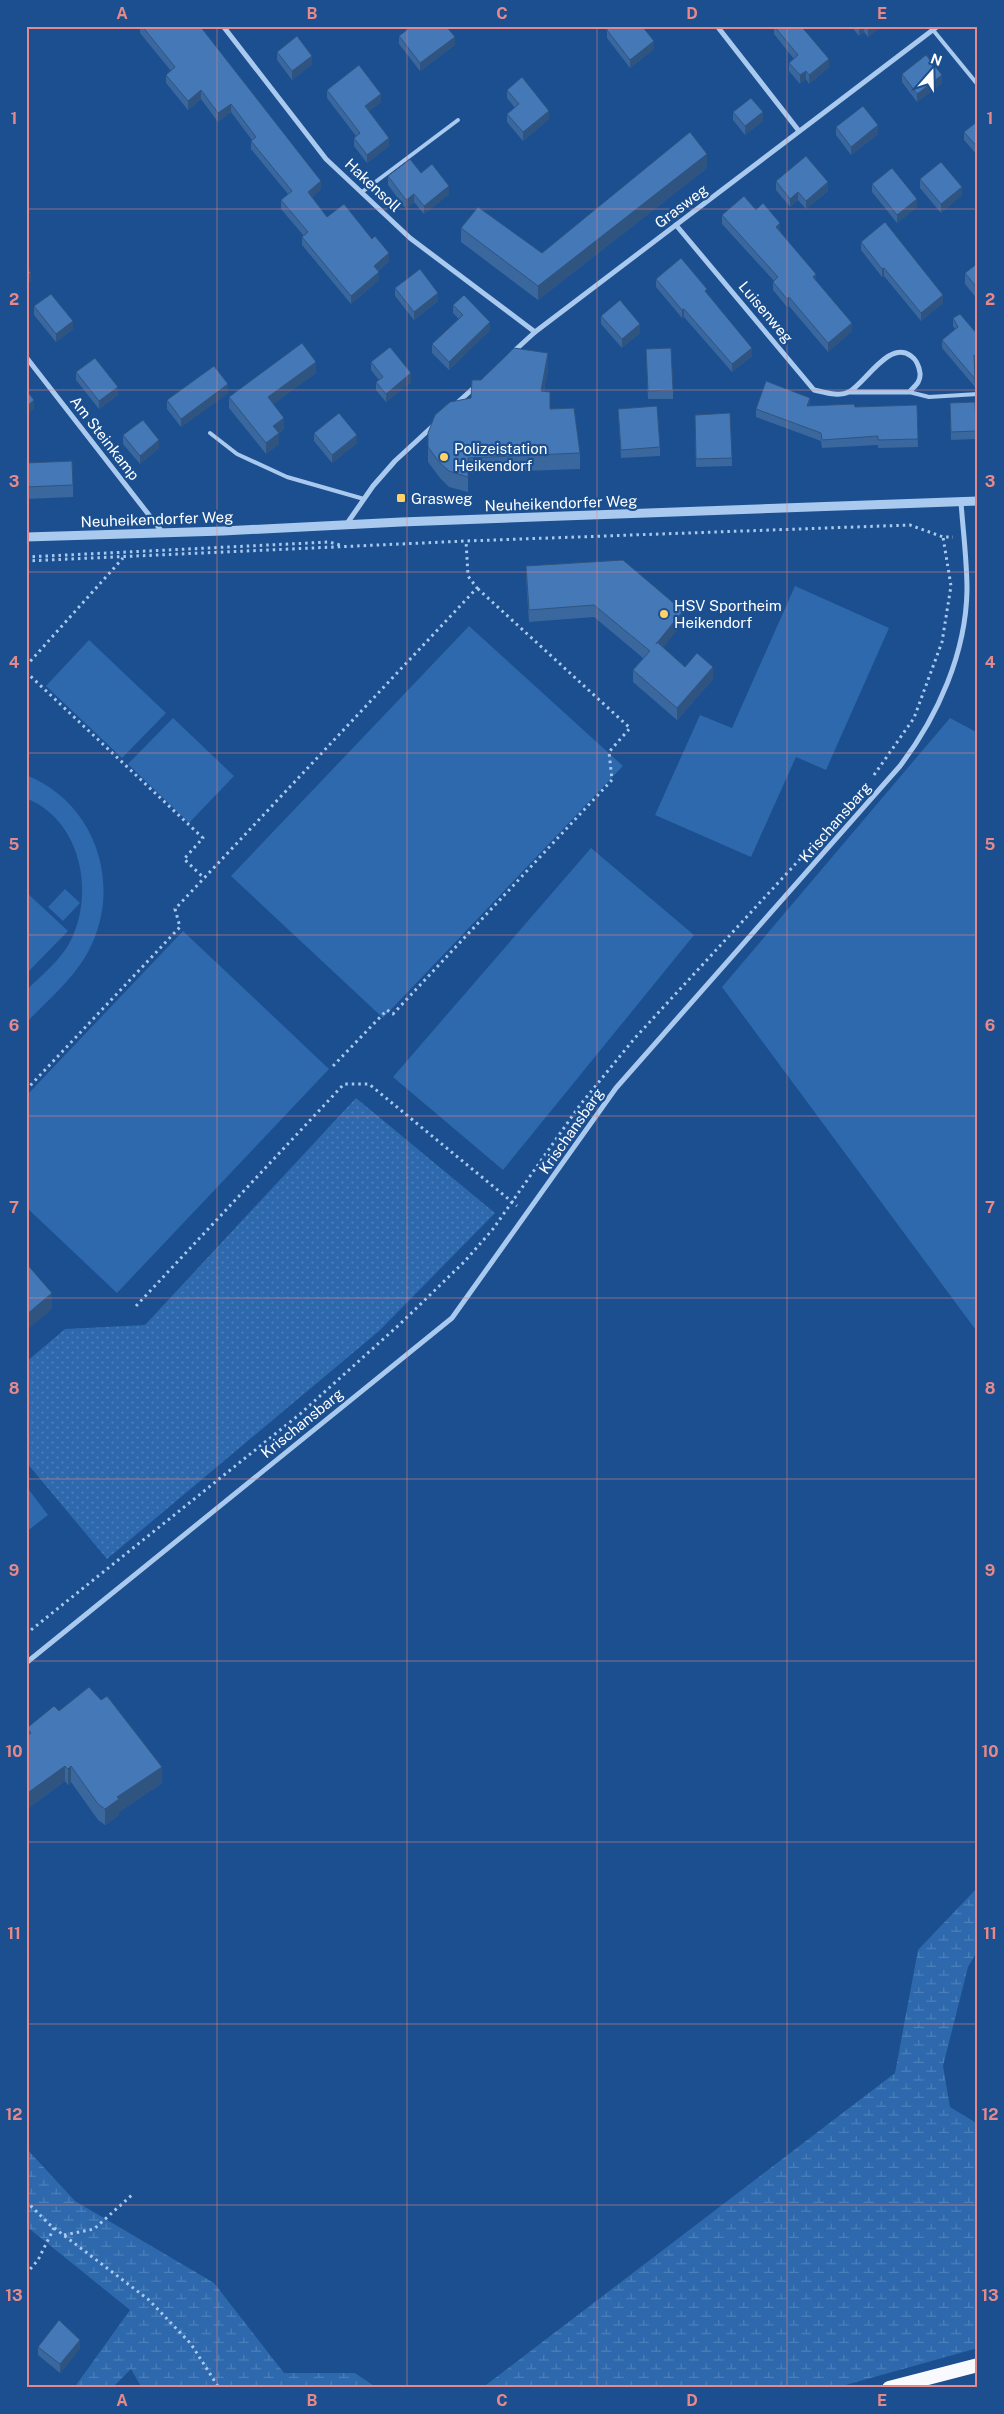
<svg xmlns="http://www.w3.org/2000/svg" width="1004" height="2414" font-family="'Public Sans',sans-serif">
  <defs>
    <pattern id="grass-dots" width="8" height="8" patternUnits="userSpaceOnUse" patternTransform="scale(1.25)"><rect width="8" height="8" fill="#2e69ad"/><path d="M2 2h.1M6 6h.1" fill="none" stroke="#4d80b9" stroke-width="1.8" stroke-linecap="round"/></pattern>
    <pattern id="wetland-marsh" width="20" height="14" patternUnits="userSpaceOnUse" patternTransform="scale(1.25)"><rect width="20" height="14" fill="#2e69ad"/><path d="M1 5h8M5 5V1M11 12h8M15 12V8" fill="none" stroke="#4d80b9"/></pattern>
  </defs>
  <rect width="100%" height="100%" fill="#1b4f8f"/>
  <polygon fill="url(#grass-dots)" points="356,1098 495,1213 379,1331 107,1559 26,1462 26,1362 65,1329 145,1325"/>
  <g fill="url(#wetland-marsh)">
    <polygon points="978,1887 978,1950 968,1967 943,2066 950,2107 978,2124 978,2348 835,2388 482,2388 895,2073 918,1950"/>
    <polygon points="26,2148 75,2201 214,2283 284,2373 355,2373 377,2388 142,2388 131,2369 112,2388 74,2388 130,2310 26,2226"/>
  </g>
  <g fill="#2e69ad">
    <polygon points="795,586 889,628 826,770 796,757 751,857 655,815 700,715 732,728"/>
    <polygon points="469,626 623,766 383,1018 231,876"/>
    <polygon points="89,640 166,713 122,758 46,686"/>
    <polygon points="173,718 234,776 189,823 128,764"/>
    <polygon points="950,718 978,733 978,1333 722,987"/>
    <path d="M26 775C97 803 124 888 87 954 72 980 47 1001 26 1023V991C40 976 60 961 70 942 95 893 82 821 26 798Z"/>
    <polygon points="591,848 694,935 503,1170 393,1077"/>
    <polygon points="65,889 80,903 63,921 48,907"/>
    <polygon points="26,892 68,931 26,974"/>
    <polygon points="183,931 329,1069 117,1293 26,1207 26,1096"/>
    <polygon points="26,1486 48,1515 26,1532"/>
  </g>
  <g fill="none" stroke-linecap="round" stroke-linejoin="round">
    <g stroke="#a9c9ee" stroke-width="3" stroke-dasharray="2.5 4" stroke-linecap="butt">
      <polyline points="26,557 329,542 340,545"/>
      <polyline points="26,561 466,541 910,525 943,537 953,537"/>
      <polyline points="26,666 123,558"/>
      <polyline points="26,672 203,838 184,859 204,878"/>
      <polyline points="874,775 914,718 942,642 951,586 943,537"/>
      <polyline points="333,1066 387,1010 393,1014 612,780 609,752 630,728 477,588"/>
      <polyline points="26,1090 180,927 175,909 477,588 468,576 466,541"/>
      <polyline points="136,1306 344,1084 369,1084 517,1206"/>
      <polyline points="26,1634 300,1414 400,1324 465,1261 493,1229 580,1105 634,1039 801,858"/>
      <polyline points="26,2201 49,2224 149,2300 191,2344 219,2388"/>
      <polyline points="64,2235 94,2229 133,2194"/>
      <polyline points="26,2274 38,2260 54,2228"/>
    </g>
    <g stroke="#a9c9ee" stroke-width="4">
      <polyline points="933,30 978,85"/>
      <polyline points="362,192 458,120"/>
      <polyline points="909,392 929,397 978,394"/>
      <polyline points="210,433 237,454 287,477 364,499"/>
    </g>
    <g stroke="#a9c9ee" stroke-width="5">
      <polyline points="223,26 326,159 410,238 535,332"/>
      <polyline points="717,26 799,131"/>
      <path d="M676 225 814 390C824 392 839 397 849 392 865 383 890 339 911 356 917 360 919 366 920 373 921 382 915 386 909 392H848"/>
      <polyline points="512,353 535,332 938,26"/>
      <polyline points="26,357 163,533"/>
      <polyline points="457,403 477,385"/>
      <polyline points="346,525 373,486 395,461 434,425"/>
      <path d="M26 1663 452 1318 616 1088 900 766C938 716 966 653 967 590 967 560 963 531 961 502"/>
    </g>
    <polyline stroke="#a9c9ee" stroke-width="9" points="26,537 223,531 401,522 978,501"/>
    <polyline stroke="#f8faff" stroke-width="14" points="889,2388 978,2365"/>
  </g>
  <g fill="#3a679d">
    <polygon points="140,26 200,26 321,189 312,197 327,217 372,239 389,261 378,271 379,280 351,304 302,245 302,237 303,235 281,209 281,200 288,194 251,149 251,141 252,140 231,112 218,122 201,99 188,110 166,83 166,75 171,71 140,33"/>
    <polygon points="603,26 642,26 654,49 630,68 607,38 607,31"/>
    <polygon points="774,26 829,67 809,84 806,79 800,84 789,71 789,63 794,59 774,34"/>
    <polygon points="851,26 881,26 868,37 864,32 859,36"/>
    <polygon points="399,36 455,45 420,71 399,44"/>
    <polygon points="277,52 312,64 292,80 277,60"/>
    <polygon points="902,74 942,83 917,102 902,82"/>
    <polygon points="327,90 381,102 369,111 389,146 367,163 354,146 354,138 356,136 327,98"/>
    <polygon points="507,90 549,119 523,141 507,122 507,114 515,108 507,98"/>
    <polygon points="733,112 763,121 745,135 733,120"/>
    <polygon points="978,121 978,156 964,140 964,132"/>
    <polygon points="836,127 878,134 851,155 836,135"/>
    <polygon points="707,168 538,300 461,242 461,228 542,253"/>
    <polygon points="421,173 449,194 424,214 414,202 406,209 388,185 388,176"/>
    <polygon points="920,179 962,195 941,213 920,188"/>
    <polygon points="776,181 828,191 806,209 798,200 790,207 776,190"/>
    <polygon points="872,184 917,207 897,223 872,192"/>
    <polygon points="756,210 780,231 852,331 828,352 789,306 787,307 773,290 773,282 774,281 722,224 722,215"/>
    <polygon points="861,242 943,303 921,321 884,276 882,277 861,250"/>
    <polygon points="978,263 978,300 965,284 965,273"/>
    <polygon points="656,279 707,294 752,356 732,372 684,317 682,318 656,287"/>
    <polygon points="395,288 438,301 414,320 395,296"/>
    <polygon points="453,305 490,330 449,370 432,353 432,344 459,319 453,313"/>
    <polygon points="34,306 73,329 56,342 34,315"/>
    <polygon points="601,316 640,333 622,348 601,324"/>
    <polygon points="953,318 978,335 978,369 974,364 975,387 942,348 942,340 955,329 953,326"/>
    <polygon points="646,349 673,390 673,399 648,399"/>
    <polygon points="371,362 411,382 386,402 376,390 376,382 379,380 371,370"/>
    <polygon points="548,369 544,391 550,409 580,453 580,469 468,473 468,492 449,487 440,478 428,462 428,433 471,398 481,380"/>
    <polygon points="76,372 118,395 99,409 76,380"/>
    <polygon points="316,373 273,404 284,429 279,433 279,444 266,454 229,408 229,397"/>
    <polygon points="228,393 181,427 167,409 167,400"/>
    <polygon points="975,402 976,439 951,440 950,403"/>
    <polygon points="917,405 918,447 878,448 878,445 822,448 821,441 756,417 756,409 810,406 855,407"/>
    <polygon points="618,409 660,447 660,456 621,458"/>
    <polygon points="695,415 732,458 732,466 696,467"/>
    <polygon points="314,433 357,443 332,463 314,441"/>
    <polygon points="123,435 159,448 140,464 123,444"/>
    <polygon points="26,463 73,485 73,497 26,499"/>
    <polygon points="526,566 683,623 663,647 685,667 713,679 677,720 633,682 633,670 643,658 594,617 529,622 526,578"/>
    <polygon points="59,1711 162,1783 119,1812 119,1815 105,1825 98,1820 71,1782 68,1785 65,1781 26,1810 26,1736 27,1736 27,1728"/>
    <polygon points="38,2347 80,2348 60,2373 38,2355"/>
  </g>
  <g fill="#305480">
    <polygon points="262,26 267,26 262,30"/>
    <polygon points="860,26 864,26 864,32 859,36 859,28"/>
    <polygon points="871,26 881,26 868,37 868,28"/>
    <polygon points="455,37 455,45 420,71 420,63"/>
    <polygon points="654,41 654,49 630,68 630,60"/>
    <polygon points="312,56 312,64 292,80 292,71"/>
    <polygon points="829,59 829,67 809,84 809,75"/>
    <polygon points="806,71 806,79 800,84 800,75"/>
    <polygon points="942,75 942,83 917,102 917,94"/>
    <polygon points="201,90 201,99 188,110 188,101"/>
    <polygon points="381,94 381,102 365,114 365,106"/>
    <polygon points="231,104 231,112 218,122 218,113"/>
    <polygon points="549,111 549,119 523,141 523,132"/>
    <polygon points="763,112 763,121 745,135 745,126"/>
    <polygon points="878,125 878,134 851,155 851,147"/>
    <polygon points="389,138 389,146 367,163 367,155"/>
    <polygon points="707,154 707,168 538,300 538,286"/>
    <polygon points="321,181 321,189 308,200 308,192"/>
    <polygon points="828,182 828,191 806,209 806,201"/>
    <polygon points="449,186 449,194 424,214 424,206"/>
    <polygon points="962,187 962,195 941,213 941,204"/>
    <polygon points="798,192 798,200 790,207 790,199"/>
    <polygon points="414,194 414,202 406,209 406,200"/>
    <polygon points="917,199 917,207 897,223 897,215"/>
    <polygon points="780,223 780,231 776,235 776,227"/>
    <polygon points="389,253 389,261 374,274 374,266"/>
    <polygon points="884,268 884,276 882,277 882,269"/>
    <polygon points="379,272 379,280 351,304 351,296"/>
    <polygon points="31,273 31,281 26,284 26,276"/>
    <polygon points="816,274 816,282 813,277"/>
    <polygon points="438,293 438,301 414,320 414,312"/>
    <polygon points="943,295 943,303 921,321 921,313"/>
    <polygon points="789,297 789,306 787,307 787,299"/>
    <polygon points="684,309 684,317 682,318 682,310"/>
    <polygon points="73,321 73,329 56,342 56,334"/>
    <polygon points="490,322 490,330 449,370 449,362"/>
    <polygon points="852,323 852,331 828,352 828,343"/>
    <polygon points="640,324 640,333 622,348 622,339"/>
    <polygon points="752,348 752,356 732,372 732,364"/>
    <polygon points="548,353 548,369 541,406 541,391"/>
    <polygon points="316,362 316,373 268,408 268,397"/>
    <polygon points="411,373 411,382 386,402 386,394"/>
    <polygon points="228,384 228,393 181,427 181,419"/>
    <polygon points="118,387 118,395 99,409 99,401"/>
    <polygon points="810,398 810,406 807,406"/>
    <polygon points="34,400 34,409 26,415 26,407"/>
    <polygon points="284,418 284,429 273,437 273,426"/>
    <polygon points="279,433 279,444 266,454 266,443"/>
    <polygon points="357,435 357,443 332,463 332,455"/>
    <polygon points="159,440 159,448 140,464 140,456"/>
    <polygon points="683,611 683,623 656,656 656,644"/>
    <polygon points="713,667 713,679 677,720 677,708"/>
    <polygon points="52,1293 52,1309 26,1331 26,1315"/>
    <polygon points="65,1766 65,1781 26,1810 26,1794"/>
    <polygon points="71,1766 71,1782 68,1785 68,1769"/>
    <polygon points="162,1767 162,1783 119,1812 119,1815 105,1825 105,1809 117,1797"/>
    <polygon points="80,2340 80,2348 60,2373 60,2364"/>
  </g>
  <g fill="#4478b7" stroke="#305480">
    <polygon points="142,26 200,26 321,181 308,192 327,217 344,204 372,239 375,236 389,253 374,266 379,272 351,296 302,237 308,232 281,200 292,191 251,141 256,137 231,104 218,113 201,90 188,101 166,75 175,67"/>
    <polygon points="412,26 446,26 455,37 420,63 399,36"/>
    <polygon points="609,26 642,26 654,41 630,60 607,30 610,27"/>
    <polygon points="774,26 801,26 829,59 809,75 806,71 800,75 789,63 798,55"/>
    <polygon points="297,36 312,56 292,71 277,52"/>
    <polygon points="926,55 942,75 917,94 902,74"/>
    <polygon points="359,65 381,94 365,106 389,138 367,155 354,138 360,133 327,90"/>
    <polygon points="522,77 549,111 523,132 507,114 519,104 507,90"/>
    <polygon points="751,98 763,112 745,126 733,112"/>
    <polygon points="863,106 878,125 851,147 836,127"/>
    <polygon points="978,121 978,148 964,132"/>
    <polygon points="690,132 707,154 538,286 461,228 478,207 542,253"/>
    <polygon points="806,156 828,182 806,201 798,192 790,199 776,181"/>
    <polygon points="410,159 421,173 432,164 449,186 424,206 414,194 406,200 388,176"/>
    <polygon points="941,162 962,187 941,204 920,179"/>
    <polygon points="892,168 917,199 897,215 872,184"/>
    <polygon points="744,196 756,210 763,203 780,223 776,227 816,274 813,277 852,323 828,343 789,297 787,299 773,282 778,277 722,215"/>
    <polygon points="885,222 943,295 921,313 884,268 882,269 861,242"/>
    <polygon points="681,258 707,289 705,291 752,348 732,364 684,309 682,310 656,279"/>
    <polygon points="978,263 978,289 965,273"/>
    <polygon points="26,267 31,273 26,276"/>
    <polygon points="420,269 438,293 414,312 395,288"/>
    <polygon points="51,294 73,321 56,334 34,306"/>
    <polygon points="464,295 490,322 449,362 432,344 463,315 453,305"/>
    <polygon points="620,300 640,324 622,339 601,316"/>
    <polygon points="960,314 978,335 978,361 974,355 975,379 942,340 958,327 953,318"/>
    <polygon points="302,343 316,362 268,397 284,418 273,426 279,433 266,443 229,397"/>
    <polygon points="390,347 411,373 386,394 376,382 383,377 371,362"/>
    <polygon points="514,348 548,353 541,391 550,392 550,409 574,408 580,453 468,458 468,477 449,471 440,463 428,447 428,433 435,415 450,402 471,398 472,380 481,380"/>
    <polygon points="671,348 673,390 648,391 646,349"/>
    <polygon points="95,358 118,387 99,401 76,372"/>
    <polygon points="214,366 228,384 181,419 167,400"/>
    <polygon points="766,381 810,398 807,406 854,404 855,407 917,405 918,439 878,440 878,436 822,440 821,433 756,409"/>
    <polygon points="26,390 34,400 26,407"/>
    <polygon points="975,402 976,431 951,432 950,403"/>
    <polygon points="657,406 660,447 621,450 618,409"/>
    <polygon points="339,413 357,435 332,455 314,433"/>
    <polygon points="730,413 732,458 696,459 695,415"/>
    <polygon points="143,420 159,440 140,456 123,435"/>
    <polygon points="72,461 73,485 26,487 26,463"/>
    <polygon points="623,560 683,611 656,644 657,642 685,667 697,653 713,667 677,708 633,670 650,651 594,605 529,610 526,566"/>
    <polygon points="26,1263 52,1293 26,1315"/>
    <polygon points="89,1687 101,1700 107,1696 162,1767 117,1797 119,1799 105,1809 98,1804 71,1766 68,1769 65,1766 26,1794 26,1736 31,1733 27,1728 54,1706 59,1711"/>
    <polygon points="59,2320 80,2340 60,2364 38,2347"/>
  </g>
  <path fill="none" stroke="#e88989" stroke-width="1" stroke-opacity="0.55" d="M217 26V2388M407 26V2388M597 26V2388M787 26V2388M26 209H978M26 390H978M26 572H978M26 753H978M26 935H978M26 1116H978M26 1298H978M26 1479H978M26 1661H978M26 1842H978M26 2024H978M26 2205H978"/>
  <g fill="#ffd166" stroke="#1b4f8f" stroke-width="2">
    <circle cx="444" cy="457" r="5"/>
    <rect x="396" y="493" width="10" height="10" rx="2.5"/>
    <circle cx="664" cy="614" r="5"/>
  </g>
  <g text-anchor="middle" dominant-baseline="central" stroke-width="4.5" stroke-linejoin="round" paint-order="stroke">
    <g font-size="15" fill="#fff" stroke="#1b4f8f">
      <text transform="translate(373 185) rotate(43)">Hakensoll</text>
      <text transform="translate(681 206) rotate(-37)">Grasweg</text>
      <text transform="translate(766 312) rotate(50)">Luisenweg</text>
      <text transform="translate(105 438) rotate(52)">Am Steinkamp</text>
      <text transform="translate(561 503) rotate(-2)">Neuheikendorfer Weg</text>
      <text transform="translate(157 519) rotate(-2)">Neuheikendorfer Weg</text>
      <text transform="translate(835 822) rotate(-49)">Krischansbarg</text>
      <text transform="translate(571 1131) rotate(-55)">Krischansbarg</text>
      <text transform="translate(302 1423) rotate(-39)">Krischansbarg</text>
    </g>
    <g font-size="15" fill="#fff" stroke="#1b4f8f" text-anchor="start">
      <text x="454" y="448">Polizeistation<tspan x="454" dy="17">Heikendorf</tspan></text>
      <text x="411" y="498">Grasweg</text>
      <text x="674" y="605">HSV Sportheim<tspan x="674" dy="17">Heikendorf</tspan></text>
    </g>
  </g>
  <rect width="1004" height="2414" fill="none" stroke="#1b4f8f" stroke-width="55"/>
  <g transform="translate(932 72) rotate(20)" stroke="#1b4f8f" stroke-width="4" paint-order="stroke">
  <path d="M0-4L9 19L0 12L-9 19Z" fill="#ffffff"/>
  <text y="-8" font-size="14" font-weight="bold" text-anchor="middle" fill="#ffffff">N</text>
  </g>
  <rect x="28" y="28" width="948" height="2358" fill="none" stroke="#e88989" stroke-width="2"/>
  <g font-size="16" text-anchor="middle" font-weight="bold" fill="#e88989">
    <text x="122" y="19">A</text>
    <text x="312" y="19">B</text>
    <text x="502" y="19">C</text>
    <text x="692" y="19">D</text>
    <text x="882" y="19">E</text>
    <text x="14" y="124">1</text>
    <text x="990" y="124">1</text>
    <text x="14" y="305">2</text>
    <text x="990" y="305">2</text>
    <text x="14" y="487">3</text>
    <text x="990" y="487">3</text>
    <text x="14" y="668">4</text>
    <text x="990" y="668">4</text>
    <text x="14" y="850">5</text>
    <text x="990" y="850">5</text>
    <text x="14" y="1031">6</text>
    <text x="990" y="1031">6</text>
    <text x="14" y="1213">7</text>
    <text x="990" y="1213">7</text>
    <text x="14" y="1394">8</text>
    <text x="990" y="1394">8</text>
    <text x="14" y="1576">9</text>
    <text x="990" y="1576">9</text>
    <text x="14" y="1757">10</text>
    <text x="990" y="1757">10</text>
    <text x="14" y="1939">11</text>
    <text x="990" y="1939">11</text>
    <text x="14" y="2120">12</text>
    <text x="990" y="2120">12</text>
    <text x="14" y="2301">13</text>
    <text x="990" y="2301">13</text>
    <text x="122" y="2406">A</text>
    <text x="312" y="2406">B</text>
    <text x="502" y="2406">C</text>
    <text x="692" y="2406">D</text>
    <text x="882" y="2406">E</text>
  </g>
</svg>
